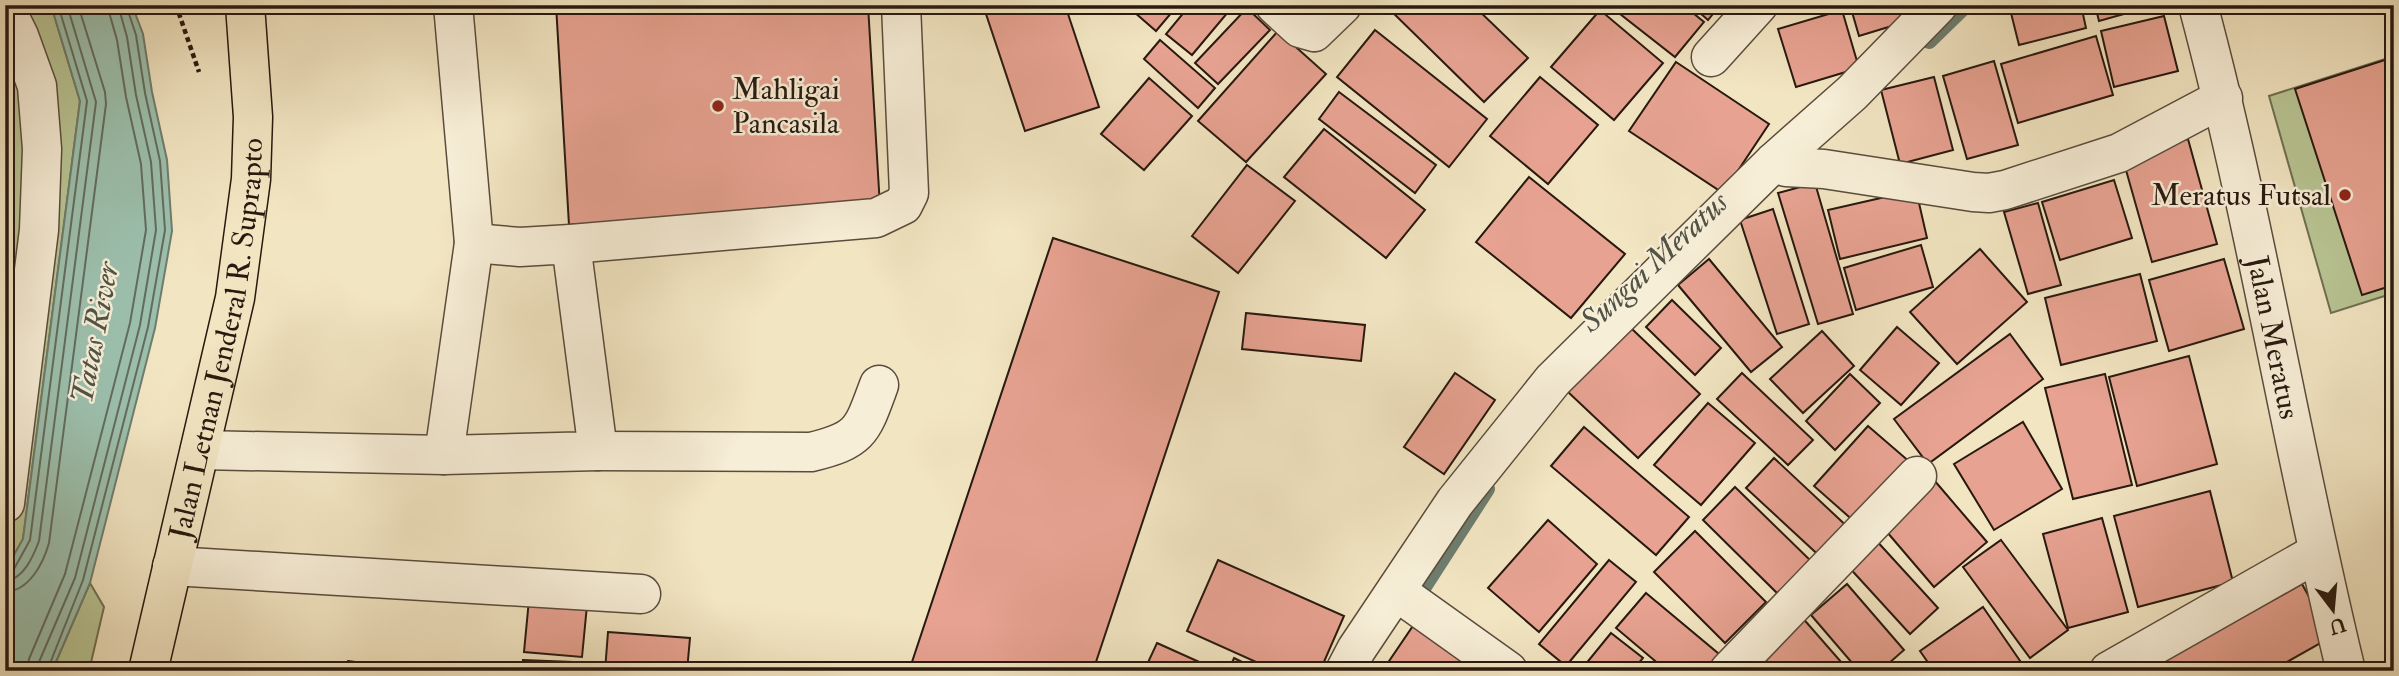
<svg xmlns="http://www.w3.org/2000/svg" width="2399" height="676" font-family="'IM FELL Double Pica',serif">
  <rect width="100%" height="100%" fill="#f2e5c2"/>
  <filter id="stains"><feTurbulence type="fractalNoise" baseFrequency=".00286" numOctaves="4"/><feColorMatrix values="0 0 0 0 .2 0 0 0 0 .09 0 0 0 0 .02 0 0 0 .5 -.17"/></filter>
  <radialGradient id="worn" r=".72"><stop offset=".6" stop-color="#630" stop-opacity="0"/><stop offset="1" stop-color="#630" stop-opacity=".3"/></radialGradient>
  <g fill="#b9c594" stroke="#706f52" stroke-width="2">
    <polygon points="5,5 51,5 80,101 23,539 5,571"/>
    <polygon points="2394,56 2394,293 2331,313 2269,96"/>
    <polygon points="90,583 104,607 89,671 52,671"/>
  </g>
  <polygon fill="#9cc0ad" stroke="#6e7d6e" stroke-width="2" points="51,5 132,5 143,34 152,92 167,160 172,231 155,328 90,583 52,671 5,671 5,571 23,539 80,101"/>
  <g fill="none" stroke-linecap="round" stroke-linejoin="round">
    <g stroke="#626c5e" stroke-width="2">
      <polyline points="5,573 14,569 30,540 87,101 58,5"/>
      <path d="M5 581C23 580 33 557 39 541L96 102 67 5"/>
      <path d="M5 592C29 591 43 564 49 543L106 104 105 92 78 5"/>
      <polyline points="27,671 29,659 65,574 130,323 146,230 141,164 126,97 117,40 107,5"/>
      <polyline points="38,671 39,662 75,578 140,325 156,230 151,162 136,95 127,37 118,5"/>
      <polyline points="47,671 83,580 148,327 165,230 160,161 145,93 136,35 126,5"/>
    </g>
    <g stroke="#6e7d6e" stroke-width="16">
      <polyline points="1929,41 1966,5"/>
      <polyline points="1420,593 1487,489"/>
    </g>
  </g>
  <g fill="#e7a291" stroke="#28190f" stroke-width="2">
    <polygon points="556,5 868,5 880,207 569,225"/>
    <polygon points="983,5 1065,5 1099,107 1025,131"/>
    <polygon points="1126,5 1178,5 1156,31"/>
    <polygon points="1190,5 1234,5 1192,55 1166,34"/>
    <polygon points="1385,5 1473,5 1528,58 1484,102"/>
    <polygon points="1619,5 1683,5 1704,22 1675,57 1615,10"/>
    <polygon points="1691,5 1720,5 1708,20"/>
    <polygon points="1850,5 1914,5 1918,18 1859,36"/>
    <polygon points="2009,5 2081,5 2086,28 2019,45"/>
    <polygon points="2095,5 2156,5 2099,21"/>
    <polygon points="1247,8 1270,30 1218,84 1195,63"/>
    <polygon points="1600,10 1663,63 1614,120 1551,67"/>
    <polygon points="1842,10 1859,68 1796,87 1778,29"/>
    <polygon points="2164,16 2178,71 2114,87 2101,31"/>
    <polygon points="1375,30 1487,119 1449,167 1337,77"/>
    <polygon points="1278,31 1326,74 1246,162 1198,121"/>
    <polygon points="2096,36 2113,95 2018,123 2001,64"/>
    <polygon points="1160,40 1215,88 1198,108 1144,59"/>
    <polygon points="2394,57 2394,285 2362,295 2295,89"/>
    <polygon points="1994,61 2018,145 1967,159 1943,76"/>
    <polygon points="1676,62 1769,124 1723,193 1629,131"/>
    <polygon points="1540,77 1598,125 1548,184 1490,136"/>
    <polygon points="1934,77 1953,150 1900,164 1881,90"/>
    <polygon points="1149,78 1192,116 1144,170 1101,134"/>
    <polygon points="1339,92 1436,165 1415,193 1319,119"/>
    <polygon points="1324,129 1425,210 1386,258 1284,177"/>
    <polygon points="2188,139 2217,244 2152,262 2122,156"/>
    <polygon points="1247,165 1295,201 1238,273 1192,236"/>
    <polygon points="1529,177 1625,254 1571,318 1476,242"/>
    <polygon points="2114,180 2132,238 2060,260 2042,202"/>
    <polygon points="1815,183 1853,314 1818,324 1778,193"/>
    <polygon points="1916,190 1927,238 1840,259 1828,210"/>
    <polygon points="2038,203 2061,285 2028,294 2004,212"/>
    <polygon points="1773,209 1809,324 1777,334 1740,220"/>
    <polygon points="1053,238 1219,292 1093,671 909,671"/>
    <polygon points="1921,245 1933,287 1856,310 1844,268"/>
    <polygon points="1980,249 2027,302 1957,364 1910,312"/>
    <polygon points="1709,259 1782,347 1751,372 1678,285"/>
    <polygon points="2224,259 2244,329 2169,351 2149,280"/>
    <polygon points="2140,274 2157,341 2061,365 2045,298"/>
    <polygon points="1672,300 1721,348 1695,375 1646,327"/>
    <polygon points="1246,313 1365,325 1361,361 1242,349"/>
    <polygon points="1897,327 1939,363 1901,405 1860,370"/>
    <polygon points="1631,328 1700,394 1638,458 1568,392"/>
    <polygon points="1822,331 1854,366 1803,413 1770,379"/>
    <polygon points="2010,334 2043,379 1928,464 1894,419"/>
    <polygon points="2189,356 2217,464 2137,486 2109,377"/>
    <polygon points="1455,373 1495,400 1444,474 1404,447"/>
    <polygon points="1742,373 1813,440 1788,465 1717,399"/>
    <polygon points="1850,374 1880,403 1835,450 1806,421"/>
    <polygon points="2105,374 2132,485 2073,499 2045,388"/>
    <polygon points="1708,403 1755,443 1701,505 1654,465"/>
    <polygon points="2023,422 2062,489 1994,530 1954,464"/>
    <polygon points="1868,426 1911,463 1856,523 1814,486"/>
    <polygon points="1584,427 1689,517 1656,555 1551,466"/>
    <polygon points="1774,458 1853,532 1825,561 1746,488"/>
    <polygon points="1934,480 1987,542 1934,587 1881,525"/>
    <polygon points="1735,487 1813,563 1780,596 1703,520"/>
    <polygon points="2210,491 2233,582 2138,607 2114,516"/>
    <polygon points="2102,518 2128,612 2068,628 2043,534"/>
    <polygon points="1548,520 1597,564 1539,632 1488,588"/>
    <polygon points="1695,531 1766,602 1725,643 1654,572"/>
    <polygon points="1874,538 1938,608 1910,634 1846,564"/>
    <polygon points="2001,540 2068,630 2030,658 1963,567"/>
    <polygon points="1218,560 1344,616 1320,671 1276,671 1187,631"/>
    <polygon points="1609,560 1636,582 1566,666 1539,644"/>
    <polygon points="1847,584 1904,650 1880,671 1859,671 1811,615"/>
    <polygon points="2302,584 2331,637 2271,671 2157,671 2154,666"/>
    <polygon points="530,589 588,595 582,657 524,652"/>
    <polygon points="1646,593 1719,654 1705,671 1667,671 1616,628"/>
    <polygon points="1983,607 2027,671 1934,671 1920,651"/>
    <polygon points="1800,615 1849,671 1753,671"/>
    <polygon points="1417,620 1494,671 1383,670"/>
    <polygon points="608,632 690,638 687,671 605,671"/>
    <polygon points="1611,633 1643,658 1632,671 1580,671"/>
    <polygon points="1157,643 1217,670 1144,671"/>
    <polygon points="1234,658 1260,671 1228,671"/>
    <polygon points="523,660 598,663 597,671 523,671"/>
    <polygon points="348,661 422,671 346,671"/>
  </g>
  <g fill="none" stroke-linecap="round" stroke-linejoin="round">
    <defs>
      <g id="minor">
        <polyline points="1275,5 1300,28 1314,32 1342,5"/>
        <path id="s1" d="M2198 5C2257 225 2292 450 2346 671"/>
        <polyline points="5,8 19,36 37,86 42,149 39,230 5,503"/>
        <polyline points="1711,57 1758,5"/>
        <polyline points="1774,162 1786,167 1824,169 1973,192 1989,193 2005,190 2119,153 2223,98"/>
        <polyline points="571,244 876,218 903,205 909,193 901,5"/>
        <polyline points="200,450 444,455 598,451 571,244 520,247 474,243"/>
        <path d="M598 451 811 452C861 440 862 431 879 385"/>
        <polyline points="444,455 474,243 453,5"/>
        <polyline points="172,566 641,594"/>
        <polyline points="1396,591 1508,671"/>
        <polyline points="1345,671 1356,650 1455,502 1553,380 1774,162 1852,93 1938,5"/>
        <polyline points="1729,671 1917,476"/>
        <polyline points="2109,671 2317,553"/>
      </g>
      <g id="highway">
        <path id="s2" d="M148 671 235 298 251 179 253 117 245 5"/>
      </g>
    </defs>
    <use href="#minor" stroke="#5a4c3c" stroke-width="41"/>
    <use href="#highway" stroke="#28190f" stroke-width="41"/>
    <polyline stroke="#28190f" stroke-width="4.5" stroke-dasharray="5 3.5" stroke-linecap="butt" points="176,5 199,72"/>
    <use href="#minor" stroke="#f7eed7" stroke-width="38"/>
    <use href="#highway" stroke="#f2e5c2" stroke-width="38"/>
  </g>
  <g fill="#8f2418" stroke="#f7eed7" stroke-width="2.5">
    <circle cx="718" cy="106" r="7"/>
    <circle cx="2345" cy="195" r="7"/>
  </g>
  <g text-anchor="middle" dominant-baseline="central" stroke-width="5" stroke-linejoin="round" paint-order="stroke">
    <g font-size="30" fill="#28190f" stroke="#f7eed7" text-anchor="start">
      <text x="732" y="89">Mahligai<tspan x="732" dy="34">Pancasila</tspan></text>
      <text x="2331" y="195" text-anchor="end">Meratus Futsal</text>
    </g>
    <g font-size="30" fill="#28190f" stroke="#f7eed7">
      <text stroke="none"><textPath href="#s1" startOffset="341">Jalan Meratus</textPath></text>
      <text stroke="none"><textPath href="#s2" startOffset="340">Jalan Letnan Jenderal R. Suprapto</textPath></text>
    </g>
    <g font-size="32" font-style="italic" fill="#515346" stroke="#f7eed7">
      <text transform="translate(1654 262) rotate(-43)">Sungai Meratus</text>
      <text transform="translate(95 333) rotate(-79)">Tatas River</text>
    </g>
  </g>
  <rect width="2399" height="676" fill="none" stroke="#f2e5c2" stroke-width="28"/>
  <rect x="7" y="7" width="2385" height="662" fill="none" stroke="#28190f" stroke-width="3.5"/>
  <rect x="14" y="14" width="2371" height="648" fill="none" stroke="#28190f" stroke-width="2"/>
  <g transform="translate(2333 610) rotate(164)" stroke="#f7eed7" stroke-width="5" paint-order="stroke">
  <path d="M0-5L12 26L0 18L-12 26Z" fill="#28190f"/>
  <text y="-10" font-size="19" font-weight="bold" text-anchor="middle" fill="#28190f">U</text>
  </g>
  <rect width="100%" height="100%" filter="url(#stains)"/>
  <rect width="100%" height="100%" fill="url(#worn)"/>
</svg>
